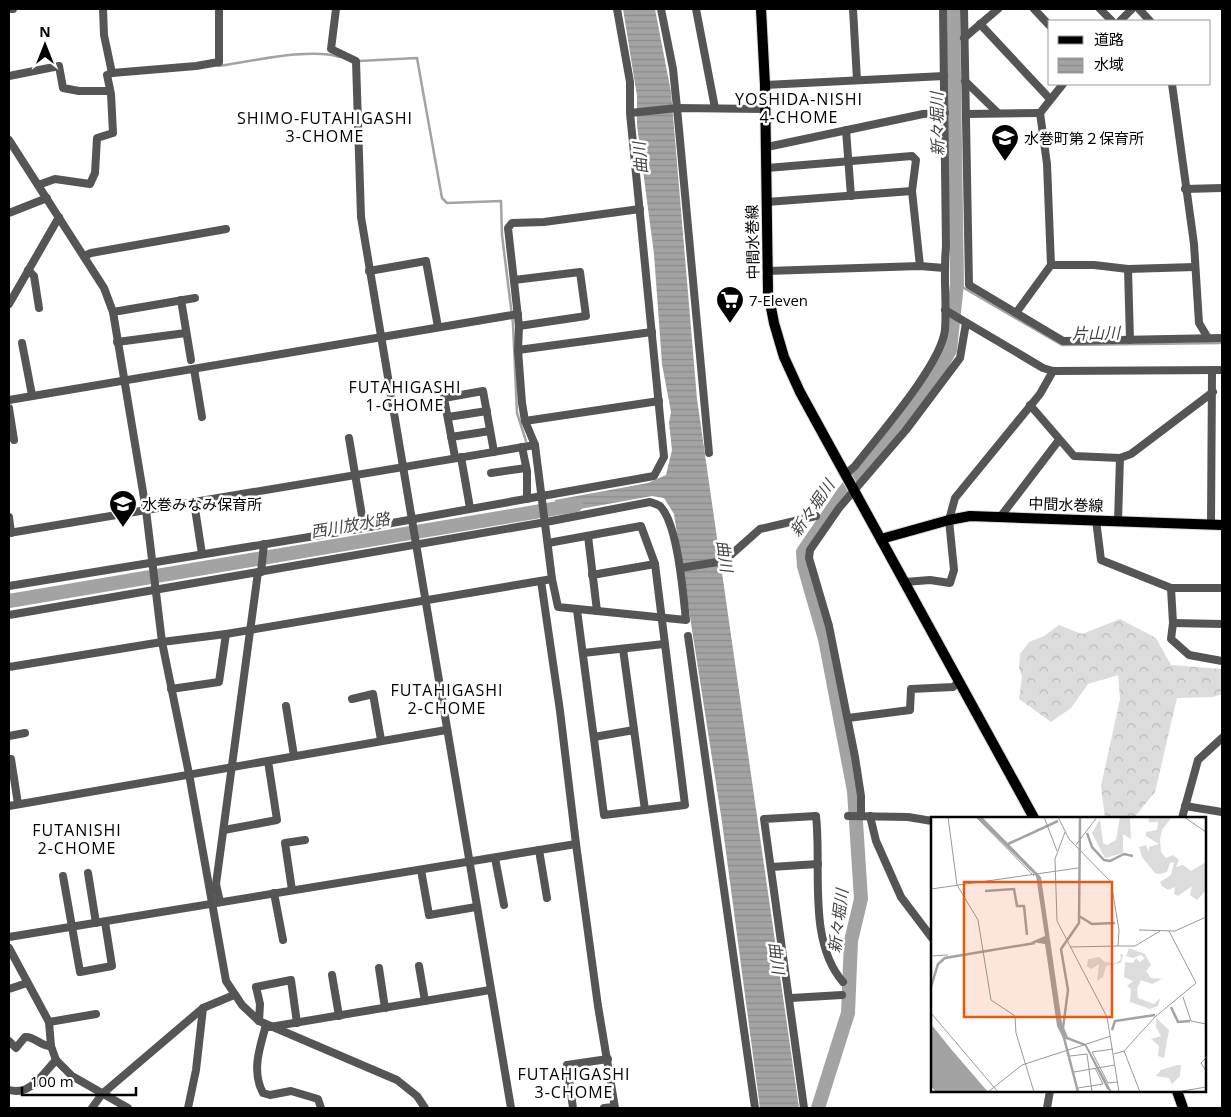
<svg xmlns="http://www.w3.org/2000/svg" width="1231" height="1117" font-family="'Open Sans','Noto Sans JP',sans-serif">
  <defs>
    <pattern id="forest-crowns" width="20" height="18" patternUnits="userSpaceOnUse" patternTransform="scale(1.25)"><rect width="20" height="18" fill="#dcdcdc"/><path d="M2 6a3 3 0 1 1 6 0M12 15a3 3 0 1 1 6 0" fill="none" stroke="#bbb"/></pattern>
    <pattern id="water-rules" width="6" height="5" patternUnits="userSpaceOnUse" patternTransform="scale(1.25)"><rect width="6" height="5" fill="#a3a3a3"/><path d="M0 2.5h6" fill="none" stroke="#8b8b8b"/></pattern>
  </defs>
  <rect width="100%" height="100%" fill="#fff"/>
  <polygon fill="url(#forest-crowns)" points="1120,619 1156,638 1171,665 1222,669 1222,694 1213,697 1177,698 1155,792 1134,818 1105,818 1101,786 1120,699 1118,675 1088,684 1071,708 1051,722 1019,699 1022,677 1019,668 1020,654 1029,642 1044,636 1059,625 1082,634"/>
  <polygon fill="url(#water-rules)" points="623,9 655,9 671,92 697,399 799,1108 760,1108 722,822 674,514 664,498 652,496 558,513 555,500 648,483 666,475 672,450 669,423 671,412 662,364 654,254 637,125 637,96"/>
  <g fill="none" stroke-linecap="round" stroke-linejoin="round">
    <g stroke="#a3a3a3" stroke-width="2.5">
      <polyline points="359,61 417,58 442,198 447,203 501,201 502,235 513,324 517,413 526,441"/>
      <path d="M218 66C248 62 313 47 339 57"/>
      <polyline points="957,284 1062,345 1222,343"/>
    </g>
    <g stroke="#a3a3a3" stroke-width="14">
      <polyline points="9,601 576,505"/>
      <polyline points="818,1108 848,1013 851,941 861,899 854,791 825,639 804,566 803,552 844,492 935,377 950,350 957,284 953,9"/>
    </g>
    <defs>
      <g id="major">
        <polyline points="761,9 765,85 768,292 774,323 784,357 800,392 1034,818"/>
        <polyline points="881,539 949,520 970,516 1222,525"/>
        <polyline points="1177,1091 1183,1108"/>
      </g>
    </defs>
    <use href="#major" stroke="#dbdbdb" stroke-width="12"/>
    <g stroke="#555" stroke-width="8">
      <polyline points="9,9 13,9"/>
      <polyline points="336,9 331,49 356,61 361,217 511,1108"/>
      <polyline points="661,9 673,69 677,108 709,453"/>
      <polyline points="696,9 715,108"/>
      <polyline points="853,9 857,80"/>
      <polyline points="964,9 969,285 1063,341 1222,338"/>
      <polyline points="1034,9 1050,26"/>
      <polyline points="1100,9 1112,21"/>
      <polyline points="1139,9 1150,21"/>
      <polyline points="1120,21 1132,9"/>
      <polyline points="980,24 1050,99"/>
      <polyline points="964,38 998,9"/>
      <polyline points="112,73 196,66 219,62 219,9"/>
      <polyline points="9,76 59,66 63,88 79,91 109,91"/>
      <polyline points="965,81 998,113"/>
      <polyline points="1172,84 1194,244 1199,323 1208,338"/>
      <polyline points="765,85 944,76"/>
      <polyline points="630,113 677,108 766,109"/>
      <polyline points="966,114 1040,113"/>
      <polyline points="846,130 851,196"/>
      <polyline points="9,140 104,288 113,312 146,510 162,642 189,774 226,981 242,1005 259,1021 397,1080 417,1096 425,1108"/>
      <polyline points="767,147 923,114 945,113"/>
      <polyline points="767,168 912,156 916,160 912,191 920,266"/>
      <polyline points="38,185 55,179 90,184 95,173 97,138 113,133 111,94 107,75 112,73 104,35 103,9"/>
      <polyline points="1185,189 1222,188"/>
      <polyline points="767,202 912,191"/>
      <polyline points="9,213 47,198"/>
      <polyline points="84,256 91,253 226,229"/>
      <polyline points="1051,265 1094,265 1128,269 1195,267"/>
      <polyline points="1128,269 1130,340"/>
      <polyline points="28,270 34,276 39,308"/>
      <polyline points="369,271 426,261 438,327"/>
      <polyline points="767,271 920,266 944,268"/>
      <polyline points="514,280 580,272 586,316 519,326"/>
      <polyline points="181,300 191,360"/>
      <polyline points="9,304 59,217"/>
      <polyline points="945,310 1043,368 1053,371 1222,370"/>
      <polyline points="113,312 195,298"/>
      <polyline points="1016,313 1051,265 1047,164 1040,113 1063,84"/>
      <polyline points="117,342 186,333"/>
      <polyline points="22,343 32,395"/>
      <polyline points="518,350 652,332"/>
      <polyline points="194,369 202,417"/>
      <polyline points="9,400 518,314"/>
      <polyline points="1030,405 1074,456 1120,458 1131,454 1213,392"/>
      <polyline points="9,408 14,440"/>
      <polyline points="448,417 487,411"/>
      <polyline points="525,421 659,401"/>
      <polyline points="451,437 490,431"/>
      <polyline points="349,438 364,528"/>
      <polyline points="522,447 527,471 527,499"/>
      <polyline points="455,457 444,398 483,391 494,452"/>
      <polyline points="461,457 470,508"/>
      <polyline points="491,473 526,468"/>
      <path d="M846 474 855 466C878 436 941 365 945 330 947 303 943 275 946 247L943 9"/>
      <polyline points="194,502 202,554"/>
      <polyline points="1001,516 1059,440"/>
      <polyline points="9,517 11,533"/>
      <polyline points="1096,520 1101,560 1171,588 1222,588"/>
      <polyline points="1118,521 1120,458"/>
      <polyline points="1211,525 1212,371"/>
      <polyline points="9,533 535,445"/>
      <polyline points="588,536 597,611"/>
      <polyline points="548,543 641,526 655,564 685,805 604,815 577,610"/>
      <polyline points="680,568 724,561 760,529 816,516"/>
      <polyline points="261,572 264,544"/>
      <polyline points="592,575 655,564"/>
      <polyline points="541,581 560,711 576,844 598,1006 615,1108"/>
      <polyline points="905,582 930,580 950,583 954,570 949,520 955,498 1040,394 1053,371"/>
      <polyline points="9,586 364,528 654,476 664,457 630,113 630,82 617,9"/>
      <polyline points="1171,588 1173,623 1171,639 1189,655 1222,661"/>
      <polyline points="9,615 258,572"/>
      <polyline points="1173,623 1222,624"/>
      <polyline points="688,636 755,1108"/>
      <polyline points="623,649 645,810"/>
      <polyline points="583,653 664,644"/>
      <polyline points="9,667 162,642 226,634 552,579"/>
      <polyline points="171,689 219,682 226,634"/>
      <polyline points="352,699 373,694 381,740"/>
      <polyline points="286,706 294,756"/>
      <polyline points="848,718 910,710 911,689 953,687 959,682"/>
      <polyline points="9,736 25,733"/>
      <polyline points="594,737 634,730"/>
      <polyline points="11,759 18,804"/>
      <polyline points="9,806 446,730"/>
      <polyline points="1185,806 1222,812"/>
      <polyline points="861,815 861,796 855,757 829,626 809,558 810,550 839,508 906,430 960,358 966,323"/>
      <polyline points="848,816 908,817 932,821"/>
      <polyline points="870,816 876,841 901,897 932,938"/>
      <polyline points="1182,818 1198,760 1222,738"/>
      <polyline points="224,830 277,820 268,761"/>
      <polyline points="539,850 547,898"/>
      <polyline points="495,858 504,905"/>
      <polyline points="771,867 818,864"/>
      <polyline points="421,870 429,915 476,907"/>
      <polyline points="88,873 96,923"/>
      <polyline points="63,876 80,972 112,966 105,922"/>
      <polyline points="292,890 285,843 305,840"/>
      <polyline points="274,893 283,940"/>
      <path d="M220 902 216 884 258 572 546 522 650 502C653 503 657 504 660 506 678 524 683 594 686 620L558 607 552 579 535 445 525 421 522 403 518 350 519 326 508 228 512 223 544 222 640 209"/>
      <polyline points="9,937 576,844"/>
      <polyline points="9,948 49,1022 51,1046 56,1060 72,1076 128,1108"/>
      <polyline points="419,966 425,1001"/>
      <polyline points="379,968 385,1008"/>
      <polyline points="332,975 339,1016"/>
      <polyline points="9,989 27,983"/>
      <polyline points="791,998 842,995"/>
      <polyline points="259,1021 260,1004 256,987 291,980 297,1023"/>
      <polyline points="49,1022 96,1014"/>
      <path d="M266 1025C260 1047 251 1071 263 1093L270 1095 291 1091 318 1099 321 1108"/>
      <polyline points="270,1027 490,990"/>
      <path d="M9 1041 16 1048 25 1037C35 1036 41 1047 51 1046"/>
      <path d="M9 1090C30 1096 43 1074 56 1060"/>
      <polyline points="92,1108 102,1094 203,1008 234,995"/>
      <polyline points="188,1108 196,1070 203,1008"/>
      <polyline points="573,1108 567,1065 608,1059"/>
      <polyline points="604,1108 614,1107"/>
      <path d="M804 1108 764 819 816 816C822 867 807 941 843 982"/>
      <polyline points="1047,1108 1050,1091"/>
    </g>
    <use href="#major" stroke="#000" stroke-width="10"/>
  </g>
  <defs>
    <symbol id="school-pin" viewBox="-11 -11 22 30"><path d="M0 17L-7.5 6A9.5 9.5 0 1 1 7.5 6Z" fill="#000" stroke="#fff"/><path d="M0-5L7-2L0 1L-7-2ZM-4 1L0 2.5L4 1V4Q0 6-4 4Z" fill="#fff"/></symbol>
    <symbol id="supermarket-pin" viewBox="-11 -11 22 30"><path d="M0 17L-7.5 6A9.5 9.5 0 1 1 7.5 6Z" fill="#000" stroke="#fff"/><path d="M-6-5.5h2.5l.6 2H6L4.5 2H-2.5L-4.4-4H-6ZM-1.5 3.2a1.3 1.3 0 1 0 .1 0ZM3 3.2a1.3 1.3 0 1 0 .1 0Z" fill="#fff"/></symbol>
  </defs>
  <g fill-rule="evenodd">
    <use href="#school-pin" x="989" y="122" width="32" height="43"/>
    <use href="#supermarket-pin" x="714" y="284" width="32" height="43"/>
    <use href="#school-pin" x="107" y="488" width="32" height="43"/>
  </g>
  <g text-anchor="middle" dominant-baseline="central" stroke-width="5" stroke-linejoin="round" paint-order="stroke">
    <g font-size="15" fill="#000" stroke="#fff" text-anchor="start">
      <text x="1024" y="138">水巻町第２保育所</text>
      <text x="749" y="300">7-Eleven</text>
      <text x="142" y="504">水巻みなみ保育所</text>
    </g>
    <g font-size="15" fill="#000" stroke="#fff">
      <text transform="translate(752 242) rotate(-91)">中間水巻線</text>
      <text transform="translate(1066 504) rotate(2)">中間水巻線</text>
    </g>
    <g font-size="16" letter-spacing="1" fill="#000" stroke="#fff">
      <text x="799" y="99">YOSHIDA-NISHI<tspan x="799" dy="18">4-CHOME</tspan></text>
      <text x="325" y="118">SHIMO-FUTAHIGASHI<tspan x="325" dy="18">3-CHOME</tspan></text>
      <text x="405" y="387">FUTAHIGASHI<tspan x="405" dy="18">1-CHOME</tspan></text>
      <text x="447" y="690">FUTAHIGASHI<tspan x="447" dy="18">2-CHOME</tspan></text>
      <text x="77" y="830">FUTANISHI<tspan x="77" dy="18">2-CHOME</tspan></text>
      <text x="574" y="1074">FUTAHIGASHI<tspan x="574" dy="18">3-CHOME</tspan></text>
    </g>
    <g font-size="16" font-style="italic" fill="#444" stroke="#fff">
      <text transform="translate(937 124) rotate(-91)">新々堀川</text>
      <text transform="translate(640 158) rotate(-95)">曲川</text>
      <text transform="translate(1096 333) rotate(-1)">片山川</text>
      <text transform="translate(812 508) rotate(-55)">新々堀川</text>
      <text transform="translate(350 525) rotate(-10)">西川放水路</text>
      <text transform="translate(725 556) rotate(82)">曲川</text>
      <text transform="translate(838 921) rotate(-83)">新々堀川</text>
      <text transform="translate(777 958) rotate(83)">曲川</text>
    </g>
  </g>
  <g transform="translate(931 817)">
    <rect width="275" height="275" fill="#fff"/>
    <path d="M189 0 199 1 200 22 192 17V36L174 41 161 16 169 2 172 26 176 28 185 23ZM219 0H241L231 13 229 22 230 35 235 41 242 38 248 43 245 50 252 48 260 54 275 45V73L266 83 259 78 261 69 247 79 243 77 244 70 237 73 231 69 229 65 240 58 243 45 239 46 236 55 229 57 224 56 211 40 208 30 215 28 218 35V30L228 27 215 19V15L226 13 227 5H217ZM198 131 214 137 220 148 215 154 220 161 231 162 221 167 210 163 206 172 207 181 223 187 229 181 227 189 219 192 199 185 200 172 196 169 202 164 193 160 194 145 202 146 205 141 209 145 214 141 210 138 202 141 195 139ZM189 137 192 138 190 146 175 149 172 160 166 164 168 147 160 152 156 149 157 142 168 140 174 145 185 146 190 142ZM225 201 238 213 233 241 227 239 228 229 220 222 230 219 225 210ZM246 248H250L249 259 241 267 238 261 225 259 230 253Z" fill="#dcdcdc"/>
    <path d="M46 1H52L110 60 131 206 137 220 155 227 181 275 176 272 154 229 132 221 126 209 114 127 100 125 114 119 105 59ZM0 207 20 232 57 275 4 274 0 269Z" fill="#a3a3a3"/>
    <path fill="none" stroke="#a3a3a3" stroke-width="2.5" d="M156 16 161 30 173 43 179 44 193 37 202 39M77 27 127 4M54 74 83 72 86 89H93L96 118M148 99 161 107 184 106M0 170 7 147 14 141 104 126M240 190 247 205 259 204M132 211 137 173 130 132 148 106 149 0M181 213 184 204 224 198M132 217 147 275"/>
    <path fill="none" stroke="#999" stroke-width="1" d="M17 0 26 68 47 103 60 183 84 199 85 216 103 275M45 0 103 59M113 0 126 34M127 0 138 22 180 65 188 113 187 129 139 130M253 0 275 15M134 15 124 42 126 104 176 200 188 275M145 28 166 0M0 72 147 51M208 113 244 114 275 100M187 129H204L229 114M0 139 17 138M252 180 260 204 275 207M0 196 67 275M182 232 161 235 177 266 186 265M193 234 209 275M183 237 193 234 224 200 265 166 238 114M139 239 156 237 161 275M275 241 270 246 275 254M143 255 184 248M147 271 172 267 164 251M57 275 91 248 180 219M246 275 275 270"/>
    <path fill="#e8590c" fill-opacity="0.15" stroke="#e8590c" stroke-width="2.5" d="M33 65H181V200H33Z"/>
    <rect width="275" height="275" fill="none" stroke="#000" stroke-width="2.5"/>
  </g>
  <rect width="1231" height="1117" fill="none" stroke="#000000" stroke-width="20"/>
  <rect x="1048" y="20" width="162" height="65" fill="#ffffff" stroke="#999999"/>
  <rect x="1058" y="36" width="25" height="8" fill="#000000" stroke="#999999"/>
  <text x="1094" y="45" font-size="15" fill="#000000">道路</text>
  <rect x="1058" y="58" width="25" height="15" fill="url(#water-rules)" stroke="#999999"/>
  <text x="1094" y="70" font-size="15" fill="#000000">水域</text>
  <g transform="translate(45 45)" stroke="#ffffff" stroke-width="4" paint-order="stroke">
  <path d="M0-4L9 19L0 12L-9 19Z" fill="#000000"/>
  <text y="-8" font-size="14" font-weight="bold" text-anchor="middle" fill="#000000">N</text>
  </g>
  <path d="M22 1087v8h114v-8" fill="none" stroke="#000000" stroke-width="2.5"/>
  <text x="30" y="1087" font-size="15" fill="#000000" stroke="#ffffff" stroke-width="4" paint-order="stroke">100 m</text>
</svg>
